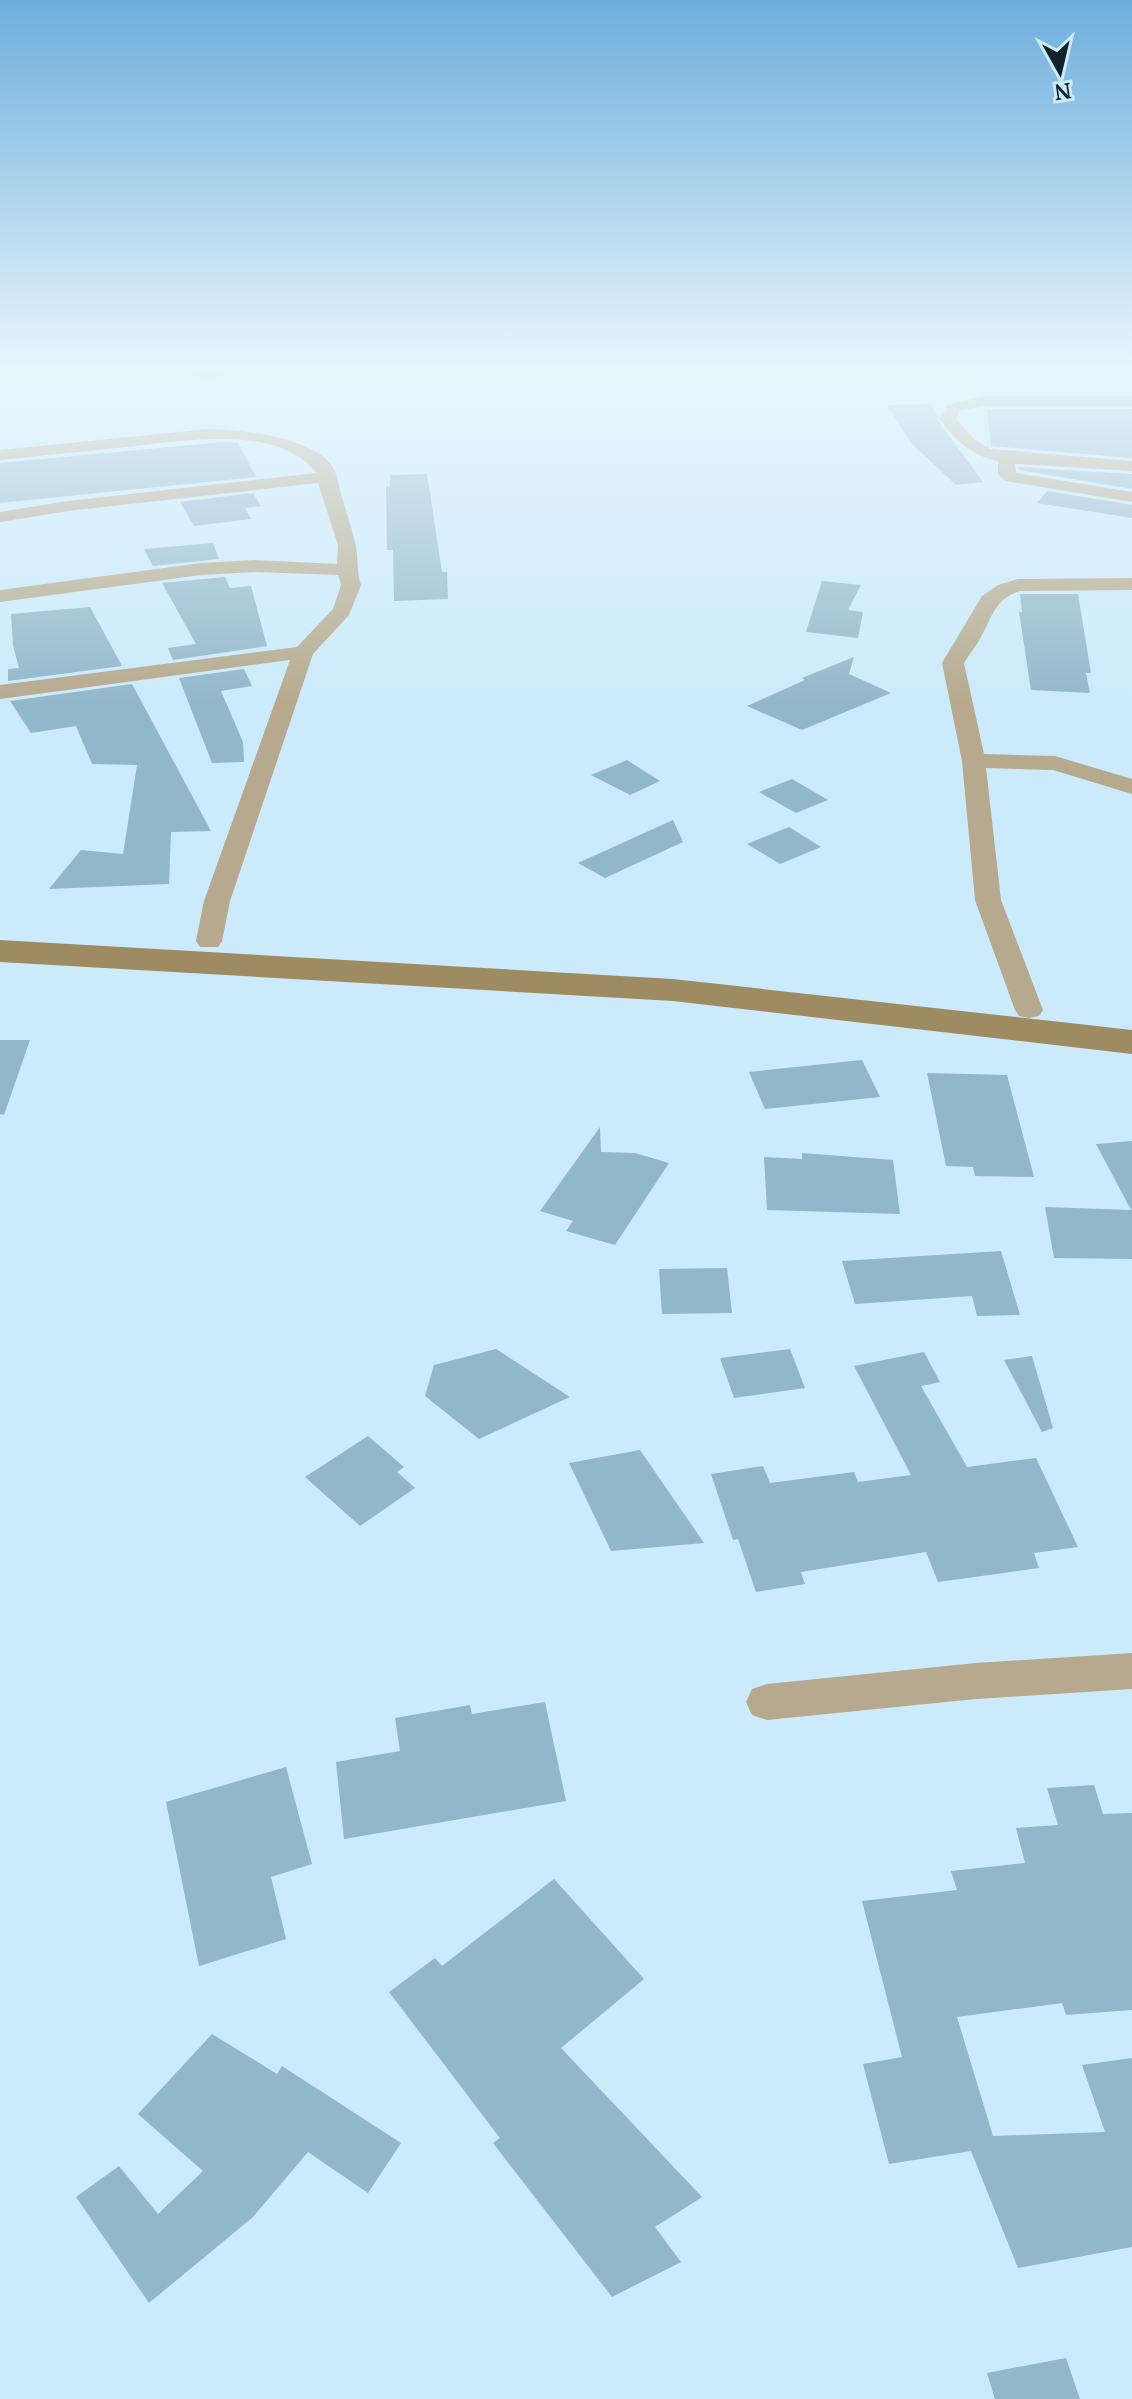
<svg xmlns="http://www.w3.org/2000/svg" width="1132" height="2399" font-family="'PT Serif',serif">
  <rect width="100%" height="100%" fill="#cbeafb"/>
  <g fill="#91b7ca">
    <polygon points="931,404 938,416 938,421 983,482 956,485 911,443 887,405"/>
    <polygon points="987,409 1132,409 1132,458 991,446"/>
    <polygon points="223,442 238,443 256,477 0,503 0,463"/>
    <polygon points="1018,467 1132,474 1132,489 1019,470"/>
    <polygon points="427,474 442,572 447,572 448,599 394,601 393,550 387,550 386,486 390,486 390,475"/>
    <polygon points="1047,491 1132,505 1132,518 1037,503"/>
    <polygon points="253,493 261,506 245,508 251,519 194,526 180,502"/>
    <polygon points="213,543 219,559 153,566 144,549"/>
    <polygon points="225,577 230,588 251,586 267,646 173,660 168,648 196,644 162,583"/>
    <polygon points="822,581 861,585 848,610 863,612 858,638 806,632"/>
    <polygon points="1020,594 1078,594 1091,673 1086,673 1090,693 1031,690 1019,612 1022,612"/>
    <polygon points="90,607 122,666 8,681 8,669 19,668 13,645 11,614"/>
    <polygon points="854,657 849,674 891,693 802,730 747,706 805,680 802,678"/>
    <polygon points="244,669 252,686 221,691 243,742 244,762 212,763 179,678"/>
    <polygon points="132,684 211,831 171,832 169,884 49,889 81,850 123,854 137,765 92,764 76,726 31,733 10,701"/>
    <polygon points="627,760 660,781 630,795 591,775"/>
    <polygon points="792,779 828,800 796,813 759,792"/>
    <polygon points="673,820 683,842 605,878 578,863"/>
    <polygon points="789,827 821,847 780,864 747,844"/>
    <polygon points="0,1040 30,1040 4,1115 0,1114"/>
    <polygon points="862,1060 880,1097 765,1109 749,1072"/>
    <polygon points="927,1073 1007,1075 1034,1177 975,1176 973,1167 946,1166"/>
    <polygon points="600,1127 601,1152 635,1153 669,1163 615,1245 566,1231 573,1221 540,1211"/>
    <polygon points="1132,1141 1132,1259 1054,1258 1045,1207 1131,1210 1096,1144"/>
    <polygon points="802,1153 893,1160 900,1214 767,1210 764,1157 802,1159"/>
    <polygon points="1001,1251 1020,1315 977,1316 972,1296 855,1304 842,1261"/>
    <polygon points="727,1268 732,1313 662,1314 659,1269"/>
    <polygon points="496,1349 570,1397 479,1439 425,1396 434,1365"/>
    <polygon points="790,1349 805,1388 734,1398 720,1358"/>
    <polygon points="924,1352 940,1382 921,1386 967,1467 1036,1458 1078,1547 1034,1553 1039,1568 938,1582 926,1552 801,1572 805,1584 756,1592 738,1539 733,1540 711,1474 763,1466 770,1483 854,1472 858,1482 911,1475 854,1366"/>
    <polygon points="1032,1356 1053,1428 1042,1432 1004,1360"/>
    <polygon points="368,1436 404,1467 397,1472 415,1488 360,1526 305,1477"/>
    <polygon points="640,1450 704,1543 611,1551 569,1463"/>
    <polygon points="545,1702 566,1801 344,1839 336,1762 400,1751 395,1718 470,1705 472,1714"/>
    <polygon points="286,1767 312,1864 271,1877 286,1939 199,1966 166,1802"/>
    <polygon points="1094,1785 1103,1814 1132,1813 1132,2010 1066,2015 1062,2003 957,2017 993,2136 1105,2132 1082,2065 1132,2058 1132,2247 1018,2268 971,2151 889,2164 863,2064 902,2057 862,1901 957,1890 951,1871 1025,1863 1016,1828 1058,1825 1047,1788"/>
    <polygon points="554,1879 644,1979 561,2048 702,2197 655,2227 681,2262 612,2297 493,2143 500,2138 389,1992 435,1958 442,1966"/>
    <polygon points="212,2034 277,2074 282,2066 401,2143 368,2193 308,2152 253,2217 149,2303 76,2197 119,2166 158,2214 203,2171 138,2114"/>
    <polygon points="1066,2358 1080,2399 995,2399 987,2373"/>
  </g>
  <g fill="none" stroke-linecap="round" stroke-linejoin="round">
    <path fill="#b6a98d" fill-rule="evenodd" d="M178 369C187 369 191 372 199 374 209 376 218 373 227 376 211 382 193 378 178 369Z"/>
    <g fill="#b6a98d" fill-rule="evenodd">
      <path d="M983 396H1132V406H983L960 411 956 419 974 439 990 449 1132 461V471L1015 464 1016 473 1132 492V502L1005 481 998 474V461C970 455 956 441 940 419L947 405Z"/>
      <path d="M209 429C241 430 328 437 337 477 341 498 350 520 355 542 359 557 356 570 361 585L349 615 313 654 230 901 222 941 218 947H200L196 941 204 901 290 660 0 699V685L297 647 333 609 341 585 338 575 255 572 201 575 0 602V590L201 563 255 560 337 564 338 545 318 483 68 511 0 522V512L68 501 316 473C278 421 172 443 117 448 78 452 39 456 0 460V450Z"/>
      <path d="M1132 578V590L1020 591C996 599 993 614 982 635 977 645 970 653 964 663L984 754 1055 756 1132 779V794L1053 770 986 768 1001 900 1043 1010 1039 1016 1029 1018 1019 1016 1015 1010 975 900 962 761 942 663 982 596 998 585 1018 579Z"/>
      <polygon points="1132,1653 1132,1689 976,1699 767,1720 752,1715 746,1702 752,1689 767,1684 976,1663"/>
    </g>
    <polygon fill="#9f8b61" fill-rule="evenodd" points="0,940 673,979 1132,1030 1132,1054 673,1001 0,962"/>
  </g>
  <linearGradient id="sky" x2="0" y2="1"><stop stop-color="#6eaedc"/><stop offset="0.52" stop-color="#e8f6fd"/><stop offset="1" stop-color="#e8f6fd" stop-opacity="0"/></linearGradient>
  <rect width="1132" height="705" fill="url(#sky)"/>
  <g transform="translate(1060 72) rotate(172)" stroke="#cbeafb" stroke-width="6" paint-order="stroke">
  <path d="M0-6L14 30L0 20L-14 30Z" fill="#132229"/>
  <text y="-12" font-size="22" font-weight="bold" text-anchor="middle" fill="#132229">N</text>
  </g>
</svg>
